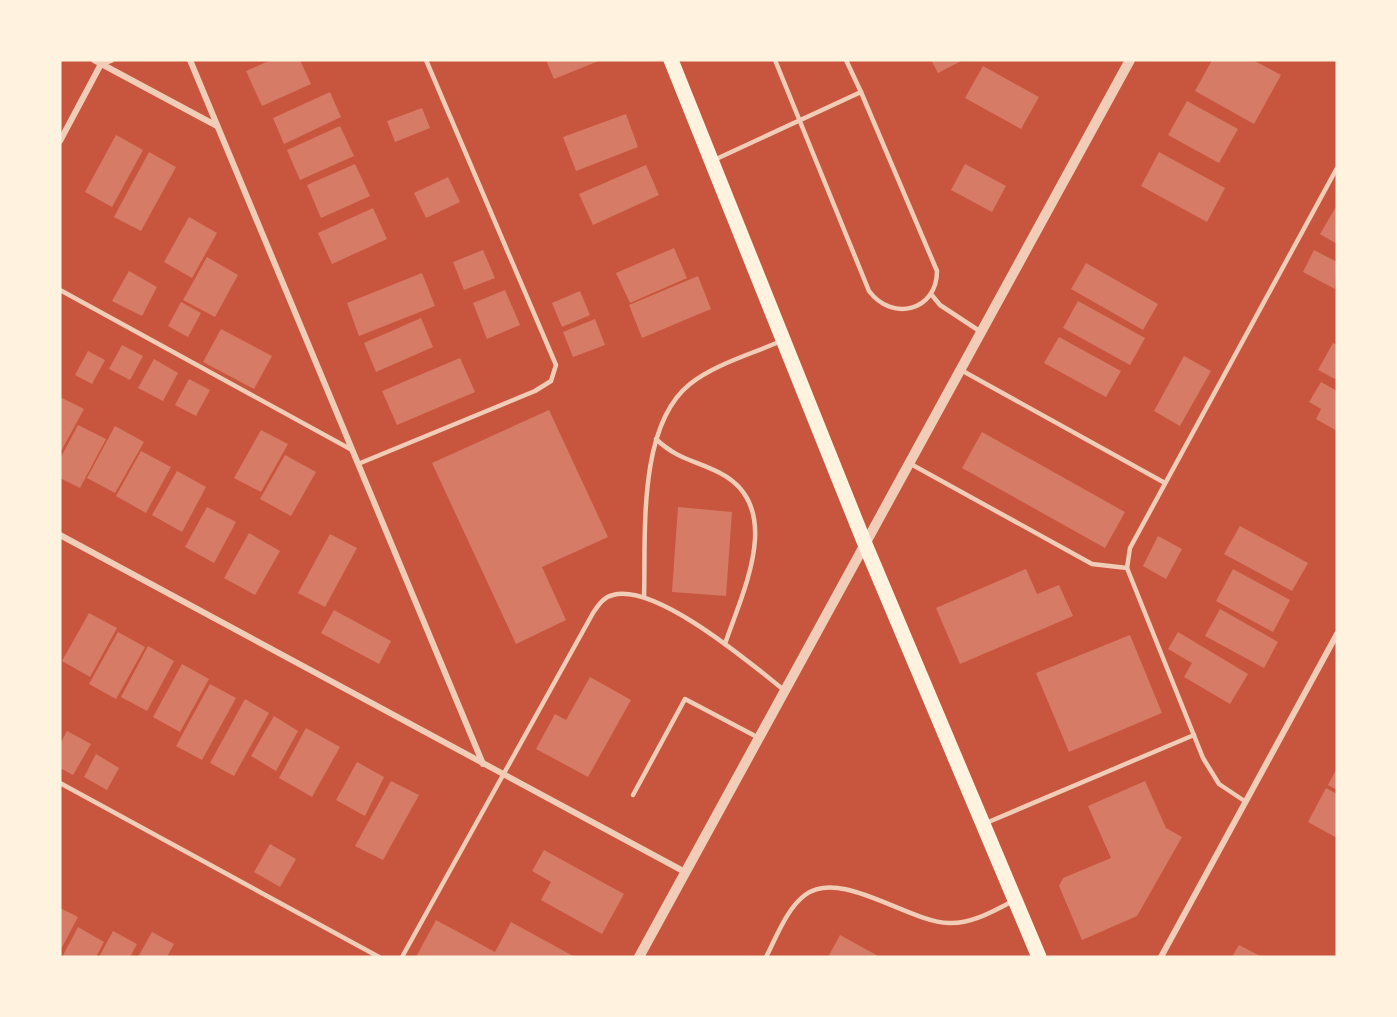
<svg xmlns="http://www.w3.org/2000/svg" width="1397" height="1017" font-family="Figtree,sans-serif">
  <rect width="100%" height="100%" fill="#c8553d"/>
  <g fill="#d67c66">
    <polygon points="271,60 300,60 311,84 262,106 246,71"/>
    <polygon points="546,60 601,60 554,79"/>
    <polygon points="931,60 963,60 938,73"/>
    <polygon points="1212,60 1253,60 1281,75 1254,124 1195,91"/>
    <polygon points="983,66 1039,97 1021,129 965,98"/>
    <polygon points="330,92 341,117 284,144 273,118"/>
    <polygon points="1187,101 1238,129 1219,163 1168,135"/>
    <polygon points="422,108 430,128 395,142 387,121"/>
    <polygon points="626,114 638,147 576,171 563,137"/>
    <polygon points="340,126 354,156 300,180 287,150"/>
    <polygon points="116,135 143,150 112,207 85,192"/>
    <polygon points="149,152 176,167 141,231 114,217"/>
    <polygon points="1159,152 1225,188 1207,222 1141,186"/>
    <polygon points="355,164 370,196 321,218 307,185"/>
    <polygon points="965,164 1006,186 992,212 951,190"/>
    <polygon points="646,165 659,195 593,225 579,194"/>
    <polygon points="448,177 460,202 426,218 414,193"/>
    <polygon points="1337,205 1337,244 1320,234"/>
    <polygon points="373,208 387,239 332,264 318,233"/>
    <polygon points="189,217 217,233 192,278 164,262"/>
    <polygon points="674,248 687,278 630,303 616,273"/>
    <polygon points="483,250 495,278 464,290 453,262"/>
    <polygon points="1314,250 1337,262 1335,289 1303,272"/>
    <polygon points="207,257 238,275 215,317 183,300"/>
    <polygon points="1086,263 1158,304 1143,330 1071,289"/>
    <polygon points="129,271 157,287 142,316 112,301"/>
    <polygon points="422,273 435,306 359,336 347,303"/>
    <polygon points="698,276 711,309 642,338 629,305"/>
    <polygon points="505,290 520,325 487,339 473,303"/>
    <polygon points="580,291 590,315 562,327 552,303"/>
    <polygon points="1078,301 1145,338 1130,365 1063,328"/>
    <polygon points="181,302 201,313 188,337 168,326"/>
    <polygon points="421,318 433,347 376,372 364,343"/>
    <polygon points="595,319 605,345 573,357 563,332"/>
    <polygon points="221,329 272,356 254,389 203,362"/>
    <polygon points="1059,337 1121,371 1106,397 1044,363"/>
    <polygon points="1333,343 1337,345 1337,380 1318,370"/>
    <polygon points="122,345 143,356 130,380 109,369"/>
    <polygon points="88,351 105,360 92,384 75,375"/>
    <polygon points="1184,356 1211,371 1180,426 1154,411"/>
    <polygon points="460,358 475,392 397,425 382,391"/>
    <polygon points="154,359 178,373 163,401 138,388"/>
    <polygon points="189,379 210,390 196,416 175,405"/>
    <polygon points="1321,382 1337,391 1337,431 1316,419 1321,409 1309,402"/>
    <polygon points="60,397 84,409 60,453"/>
    <polygon points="549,410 608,537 542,567 566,620 516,644 432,463"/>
    <polygon points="78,425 106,439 80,488 60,478 60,459"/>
    <polygon points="115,426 144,442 115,493 87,478"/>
    <polygon points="261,430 288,444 261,492 234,478"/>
    <polygon points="982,432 1125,512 1105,548 962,468"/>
    <polygon points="141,451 171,467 146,513 116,496"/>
    <polygon points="285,455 316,472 291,516 260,499"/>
    <polygon points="177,471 206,487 182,532 152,515"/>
    <polygon points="207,507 236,522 214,563 185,547"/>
    <polygon points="678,507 732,512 726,596 672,592"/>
    <polygon points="1240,526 1308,563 1292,591 1224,554"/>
    <polygon points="249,533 280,551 255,595 224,578"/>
    <polygon points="330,534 357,548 325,607 298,593"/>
    <polygon points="1158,536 1182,549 1166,579 1143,566"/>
    <polygon points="1026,569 1037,594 1059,585 1073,616 960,664 936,608"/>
    <polygon points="1233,569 1290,600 1273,632 1216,601"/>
    <polygon points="1220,609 1278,642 1264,668 1205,636"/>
    <polygon points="334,610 391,641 379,664 321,633"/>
    <polygon points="89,613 117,628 90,677 62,661"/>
    <polygon points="118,632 145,647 116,699 89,684"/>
    <polygon points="1178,632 1248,674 1230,704 1184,677 1192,663 1168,649"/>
    <polygon points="1130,635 1162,713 1069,752 1036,673"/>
    <polygon points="148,646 174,661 147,711 121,697"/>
    <polygon points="182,664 209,679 180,732 153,717"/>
    <polygon points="590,677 631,700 588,777 536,749 555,714 566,720"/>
    <polygon points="210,684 236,698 202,760 176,746"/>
    <polygon points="245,699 269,713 234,776 210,763"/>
    <polygon points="274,716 298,731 276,771 251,756"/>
    <polygon points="306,728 340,747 312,797 279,778"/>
    <polygon points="67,731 91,744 73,775 60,768 60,744"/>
    <polygon points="96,754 119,768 107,790 84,777"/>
    <polygon points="357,762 384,777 365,816 336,800"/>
    <polygon points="1337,768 1337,790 1328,785"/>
    <polygon points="391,781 419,795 383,860 355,846"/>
    <polygon points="1145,781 1166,828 1182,837 1137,916 1082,940 1059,886 1063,878 1111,858 1088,806"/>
    <polygon points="1326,788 1337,794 1337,838 1308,822"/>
    <polygon points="270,844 296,859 280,887 254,872"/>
    <polygon points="544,850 624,894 602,934 541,900 551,882 532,871"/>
    <polygon points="60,908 78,917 60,951"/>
    <polygon points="436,920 495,952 511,922 575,957 416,957"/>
    <polygon points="78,927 104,942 96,957 62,957"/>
    <polygon points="113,931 137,944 130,957 99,957"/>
    <polygon points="152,932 174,944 167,957 138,957"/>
    <polygon points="840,935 880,957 828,957"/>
    <polygon points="1239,945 1262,957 1232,957"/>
  </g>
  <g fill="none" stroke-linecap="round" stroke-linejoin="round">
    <g stroke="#f1ccb7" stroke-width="4.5">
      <polyline points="846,60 861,92"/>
      <path d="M714 160 861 92 937 271C937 311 892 322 869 291L775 60"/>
      <polyline points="60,290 352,450"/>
      <polyline points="931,294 940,305 981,332"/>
      <polyline points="961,370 1165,483"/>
      <path d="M656 439C678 460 695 460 720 473 786 507 742 593 725 644"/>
      <polyline points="909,463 1092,564 1127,568"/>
      <polyline points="358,464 535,391 551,381 556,365 426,60"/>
      <path d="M644 597C646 536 637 426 690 384 715 364 752 354 781 341"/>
      <polyline points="60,783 379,957"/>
      <polyline points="633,795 685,699 759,738"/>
      <polyline points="1246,802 1219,784 1203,758 1127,568 1130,548 1337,168"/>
      <polyline points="986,823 1194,735"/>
      <path d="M402 957 593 613C598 606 603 597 613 595 656 583 750 663 784 690"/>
      <path d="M766 957C776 938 787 908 805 895 841 868 908 922 949 923 972 924 993 911 1013 901"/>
    </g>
    <g stroke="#f1ccb7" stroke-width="6">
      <polyline points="94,60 217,126"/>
      <polyline points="190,60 483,764"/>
      <polyline points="60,141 101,64 111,60"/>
      <polyline points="60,535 685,872"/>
      <polyline points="1161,957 1337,634"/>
    </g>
    <polyline stroke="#f1ccb7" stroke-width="10" points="639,957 1130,60"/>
    <polyline stroke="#fff3e0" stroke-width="15" points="671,60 865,544 1039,957"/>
  </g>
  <rect width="1397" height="1017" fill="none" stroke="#fff3e0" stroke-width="123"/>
</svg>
